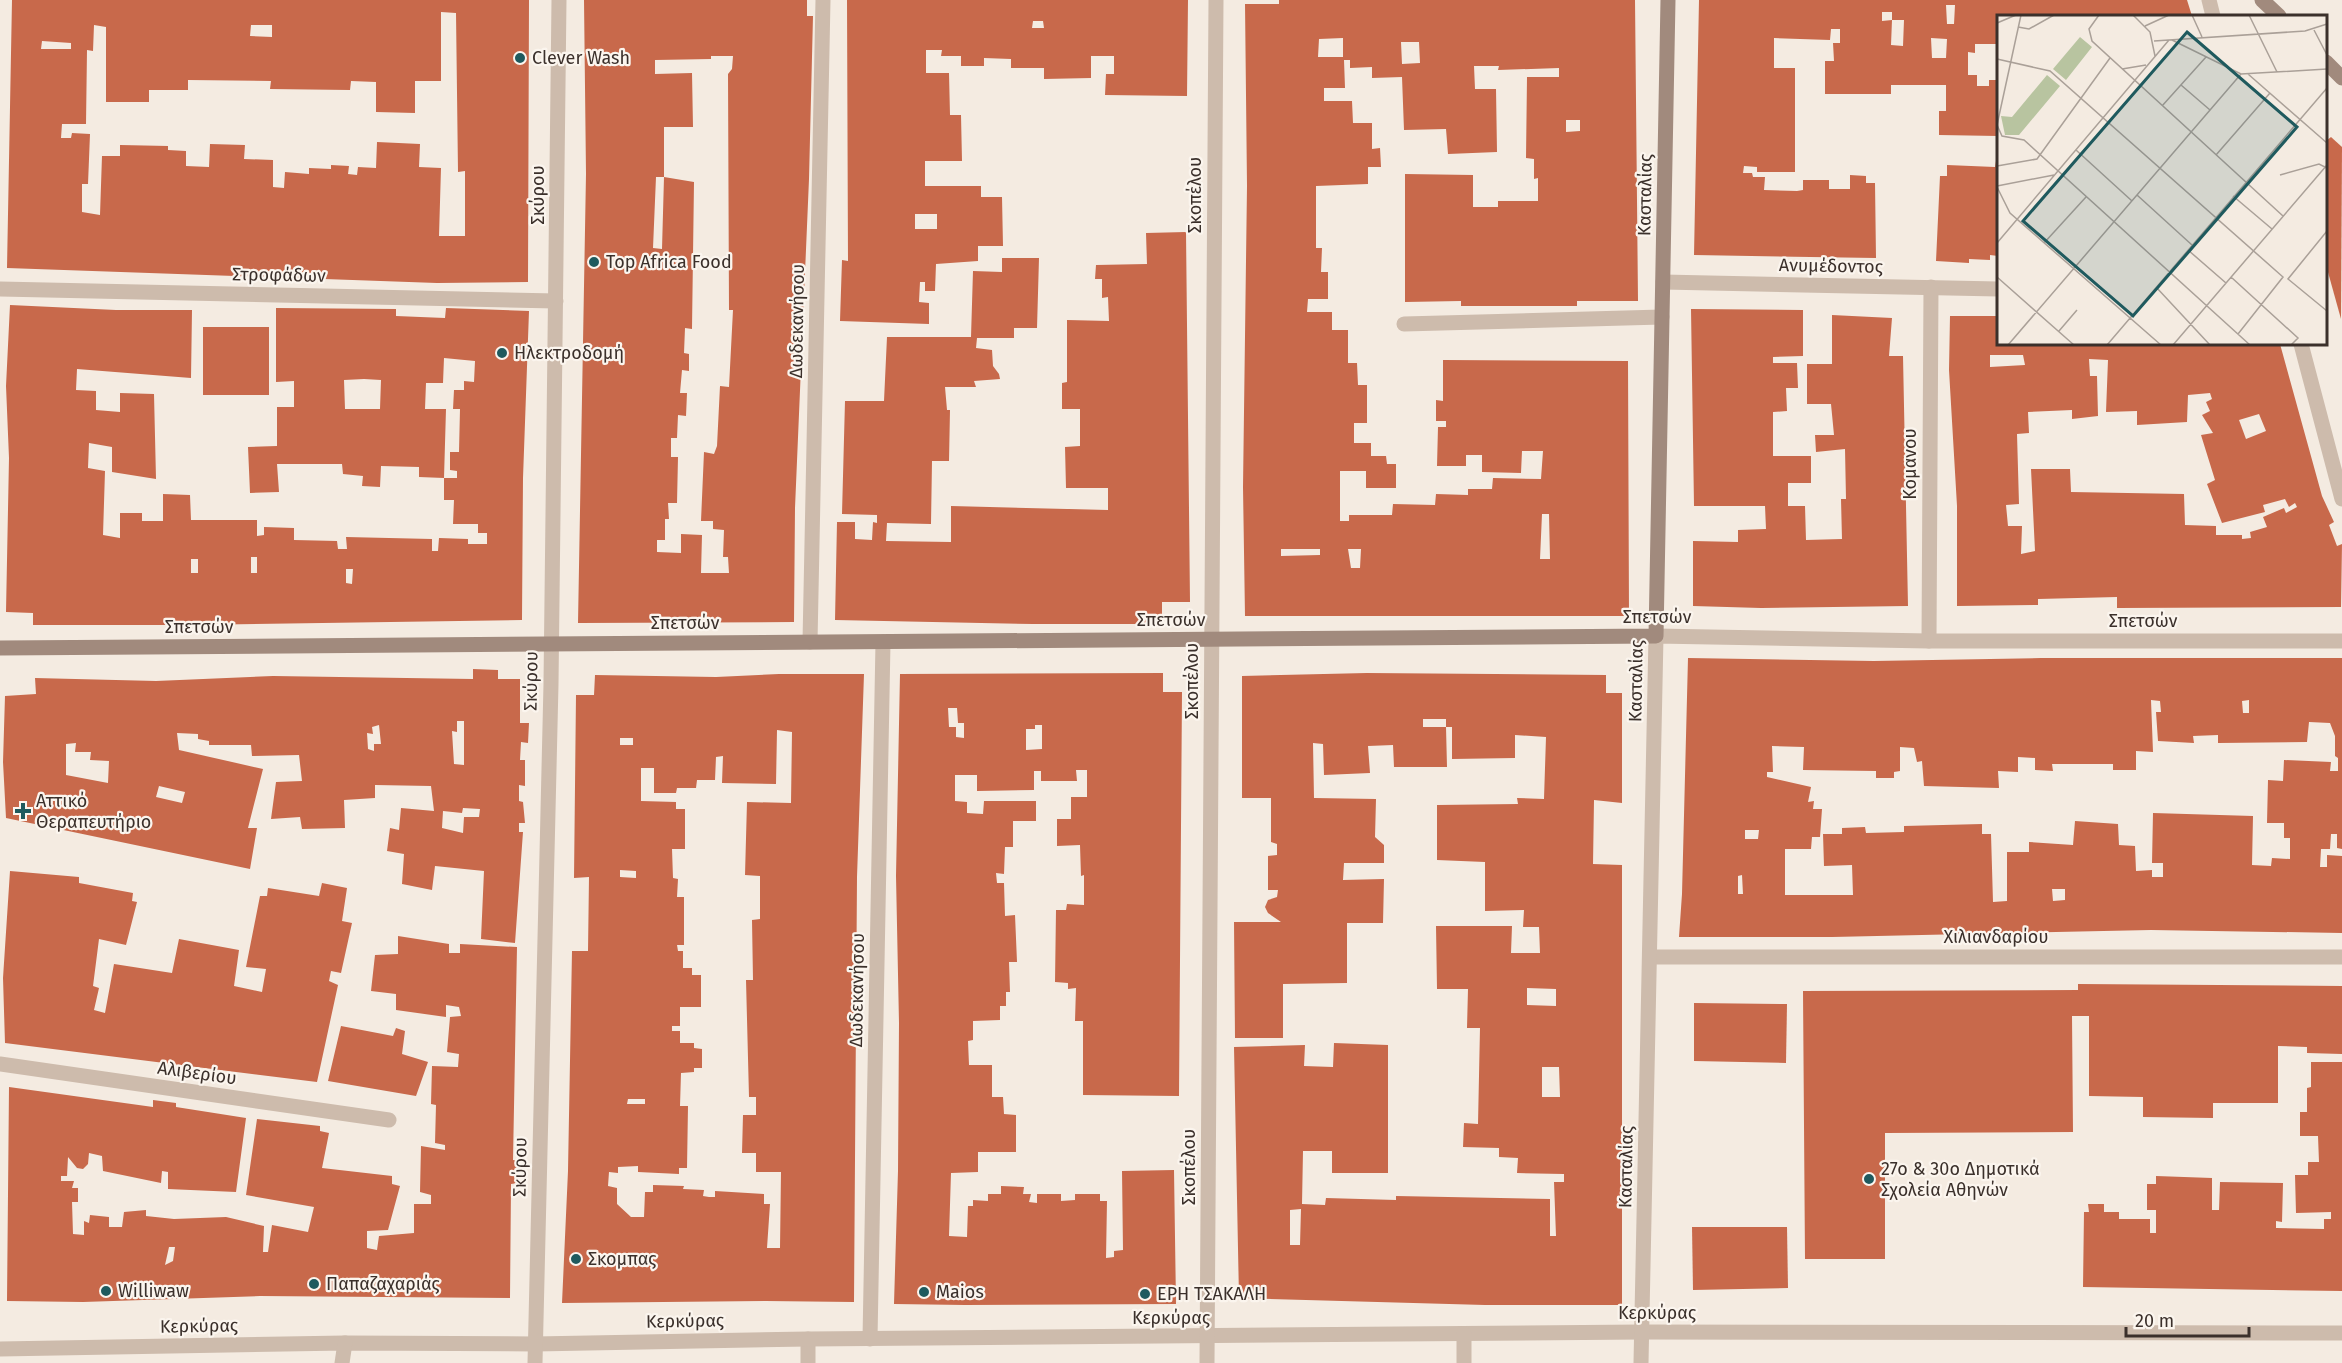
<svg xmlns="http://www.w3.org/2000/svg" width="2342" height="1363" font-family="'Fira Sans',sans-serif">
  <rect width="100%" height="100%" fill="#f4ebe1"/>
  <g fill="#c8694b" fill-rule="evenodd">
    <path d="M12 0H529L528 282 437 283 7 268ZM441 12 456 13 458 172 465 171V236H439L441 168 419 167 420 144 377 142 376 168 358 167 357 175 348 174 349 166 331 165V169L309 168V174L285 172 284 188 273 187V160L244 159 245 145 210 144 209 167 186 166V151L168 150V146L120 145V156H102L100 215 82 212V184H88L90 134 72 133 71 138H61L62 124H86L87 50 93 51 94 25 106 27V102H149V90H188V80L271 81 270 89 350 90 351 81 376 82V112L415 113V81H441ZM251 25H272V37L250 36ZM42 41 71 43V49H41Z"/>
    <path d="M584 0H807V16H813L809 179 795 508 794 622 578 623 586 174ZM711 56H733L732 69 728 74 729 310H733L729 387 720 386 717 446 714 454 704 452 701 521H713V529L724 530 723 557H728L729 573H701L702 535 681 534V553L657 552V540H665V519H669L668 503H677L678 457H671V438H677L678 415 686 416 687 393H680L682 370 689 371V354L684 353 685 328 692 329 694 182 664 177 662 249 653 248 656 177H664V127H693L692 73 655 74V60L711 59Z"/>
    <path d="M847 0H1188L1187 96 1105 95 1106 74H1114V56H1091V78L1044 79V68H1011V59L984 58V66H961V56H941L942 50H926V73H949L950 115H961L962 161H925V186H981V197H1002L1003 246H978V261L936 264 935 291H925V282H920L919 302 929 303V324L840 321 842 260 848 261ZM1033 21H1043L1044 28H1032ZM915 214H937V229H915Z"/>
    <path d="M1279 0H1635L1638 301H1577V306H1461V301L1405 302V174L1473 175V207H1498V201H1538V178L1534 179V159L1526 158 1527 77H1559V68L1498 70 1499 66H1474L1475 89H1496L1497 152 1448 154 1446 129 1404 130 1402 77 1372 78V67L1350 68V60H1344L1345 88H1324V101H1352L1353 123H1372V149L1380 148 1381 167H1368V184L1316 186V248H1322L1321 272H1328V299H1308L1307 312H1332V330H1348V363H1357L1358 385H1367V423H1354V443H1371V456H1386L1387 464H1396V488H1366V471H1340V521H1349V515H1392L1393 504 1435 505 1436 494 1468 495V489H1492L1493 478 1541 479 1543 451H1522L1521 473 1482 472V455H1466V466H1437L1438 427H1446V421H1436V400L1443 401V360L1628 361 1629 616H1245L1243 487 1247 186 1245 4H1279ZM1343 38V57H1318L1319 39ZM1401 42H1419L1420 63 1402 64ZM1566 120H1580V131L1566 132ZM1542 514H1549L1550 559H1540ZM1281 549H1320V555L1281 556ZM1348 549H1361L1360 568H1351Z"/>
    <path d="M1699 0H2187L2192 16H1998V44H1975V53L1968 52V75H1977V86H1989V80H1998V136L1939 135V111H1946V85H1891V94H1825V61H1834L1833 43H1840V29H1831L1830 40 1774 38V68H1795V172H1757V167L1744 166 1743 173H1752L1753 177H1765L1764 190 1797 191 1803 190V180H1829V189H1850V175L1866 176V183H1875L1876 258 1694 255ZM1946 5H1955L1954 24H1947ZM1882 12H1892V20H1904L1903 46 1891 45 1892 20 1882 21ZM1931 38 1947 39 1946 58H1932Z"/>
    <polygon points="2331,137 2342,147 2341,319 2326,265 2326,141"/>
    <polygon points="1996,161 1998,162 1998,256 1990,255 1990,260 1969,259 1969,263 1936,261 1940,176 1947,176 1947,165 1995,167"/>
    <polygon points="1186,232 1190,602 1162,602 1162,624 1033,624 835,620 837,522 855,522 855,539 872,540 873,522 877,523 877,515 842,514 845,401 884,401 887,337 971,337 973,271 1002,272 1002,258 1039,258 1037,328 1014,328 1014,338 977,338 976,348 992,350 993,366 999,374 1000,379 974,381 976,387 945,387 947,410 950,410 949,461 932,461 931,524 887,523 886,541 951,542 951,506 1108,510 1108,488 1066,488 1065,447 1080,446 1080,409 1062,409 1062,383 1067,382 1067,320 1109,321 1108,297 1102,298 1102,279 1095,279 1096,265 1147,264 1146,233"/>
    <path d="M10 305 116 310H192L191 378 77 369 76 390 96 391V410L120 412V393L154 394 156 479 112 472V447L89 443 88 468 105 471 103 535 120 538V513H142V521H163V494L190 495 191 520H257V536L264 535V527L294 528V540L337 541 338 549H347L346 537 432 539V551H438L439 538 468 539V544H487V533H478V524H453L454 500H444V478H457V471L450 470V452H459L460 409H453L454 390H464V381L474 382 475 361 444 358 443 383H426L425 409H446L444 478 419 477V467L381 466 380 487 362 486 363 476 343 474 342 464H277L279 492 250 493 248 447 277 446V407H294V381L276 382V308L396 309V316L445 318 446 308 529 311 523 478 522 620 191 625H33V613L6 612 9 458 6 386ZM364 379 381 380 380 409H345L344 380ZM251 557H257V573H251ZM191 559H198V573H191ZM346 569H353L352 584 346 583Z"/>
    <polygon points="1691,309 1803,310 1803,356 1773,357 1773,363 1797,363 1798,388 1786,388 1787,411 1773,412 1773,456 1811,456 1811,483 1788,483 1788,506 1805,506 1806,540 1842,539 1841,499 1846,499 1845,449 1816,452 1815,435 1834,435 1831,404 1807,404 1807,364 1832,364 1832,315 1892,318 1889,356 1903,356 1908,606 1761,608 1693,606 1693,541 1738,542 1738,530 1766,529 1765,506 1694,506"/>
    <path d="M1950 316H1998V344H2280L2322 496 2334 522 2329 525 2337 546 2342 544 2341 607 2117 608V597L2038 599V605L1957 606V506L1949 370ZM1990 355H2023L2025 365 1990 367ZM2089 359 2108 360 2106 412 2137 411V425L2187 422 2188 395 2210 393 2212 399 2206 402 2210 411 2202 415 2213 433 2201 435 2215 480 2207 484 2222 523 2265 512 2263 505 2285 499 2289 507 2295 503 2297 507 2286 513 2284 508 2263 517 2267 527 2250 532 2251 538 2242 539V535H2216V526L2185 525 2184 494 2071 492 2070 469H2031L2035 551 2021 554 2022 526H2008L2006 505 2019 504 2017 434 2029 433 2028 412 2072 410V419L2098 416 2097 376H2090ZM2259 414 2266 431 2246 439 2239 420Z"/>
    <rect x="203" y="327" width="66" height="68"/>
    <path d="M1688 658 1874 661 2041 658H2342V849L2337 848V834H2331L2330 849H2321L2320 867H2327V855L2342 856V933L2151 930 1832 937H1679L1682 894ZM2151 700 2160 701 2161 712H2156L2158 741 2194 743 2193 736 2218 735V743L2307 742 2309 722 2330 723 2335 736V756L2338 758V771H2330L2331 762 2284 760 2283 781 2268 780 2267 823H2284V838H2290V859L2272 858 2271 866 2252 865 2253 816 2153 813 2152 863H2163V877H2152V870L2136 871 2135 846 2119 845 2118 824 2075 821 2073 845 2029 842V852H2007V901L1993 902 1991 834H1982V824L1904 826V832L1866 833 1865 827 1842 828V834H1823L1824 866 1852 865 1853 895H1785V849H1811L1812 837H1820L1822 809H1813L1814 801 1808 802 1811 787 1767 777V772H1773L1772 746 1804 747 1803 770 1876 771V778H1894V772L1900 771V747L1914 748 1917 762 1922 761 1924 786 1999 788 1998 771 2018 772V757L2035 758V770L2053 771 2052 764H2113V770H2136V751L2153 752ZM2249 700V713H2243L2242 701ZM1745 830H1759L1758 839H1745ZM1742 875 1743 894H1738V876ZM2052 889H2065V900L2053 901Z"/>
    <path d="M473 669 498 670V679H520V723H529L528 743 521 742 520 760H525V786L519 785V801L523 802 525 823H519V832H523L515 943 481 939 484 871 435 866 432 890 402 884 404 854 387 851 390 828 399 830 401 808 434 811 431 786 375 785V798L344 800 345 828 302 829 300 817 271 819 276 782 302 781 299 755 252 756 251 745H209V741L198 739V734L177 733 179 750 263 769 248 828H257L250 869 6 818 3 762 5 696 36 694 35 678 156 681 273 676 473 679ZM457 721H464V765L454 764 452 731 457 732ZM379 725 381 744H374V751L368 749 367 733 373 734 372 727ZM76 743 75 752H91L90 760 109 761 108 783 66 775V744ZM159 786 185 792 182 803 156 797ZM463 808 480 809 479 817H464L463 833 442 828 443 811 462 813Z"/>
    <path d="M1163 673V692H1182L1179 1096 1083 1095V1021H1075L1076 988 1068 989V983L1055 982 1056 910H1066L1067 904 1084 905V875L1081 876 1080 845 1057 846V819H1071V797H1087V770H1076L1077 781H1041V771H1034V790L977 791V775H955V801L967 802V813L983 814 984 801H1036V821H1013V847H1005L1004 874 996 873 997 883H1004L1005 916 1015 915 1017 962H1009L1010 992H1006V1006H1000V1020L973 1021V1040L968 1041 969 1065H992V1097H1003L1004 1114 1016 1115V1152H978V1172L951 1173 949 1236 967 1237 968 1206H973V1200L988 1201V1194H1001V1186L1024 1187 1023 1194H1031L1029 1202 1037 1203V1194H1061V1201L1075 1200V1194H1100V1201H1107L1106 1258 1114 1257V1251L1123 1250 1122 1171 1174 1170 1176 1304 965 1305 894 1304 898 1171 899 1023 896 876 900 674ZM948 708H957L958 723H964V738L956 737V727H949ZM1035 725H1042V749L1026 750V729H1035Z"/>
    <path d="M1367 673 1606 675V693H1622V803L1594 800 1593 864 1622 865V1305H1485L1239 1298 1234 1047 1305 1045 1304 1066 1333 1067 1334 1043 1388 1045V1173H1332V1151H1303L1302 1204 1325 1205 1326 1198 1396 1200V1196L1550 1199V1236H1556L1554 1182H1564V1174L1517 1173 1518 1158 1499 1157V1148L1463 1147 1464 1123 1478 1124 1480 1028H1467L1468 989H1437L1436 926H1512L1511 953H1540L1539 927H1523L1524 910 1485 911V862L1437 860V805L1518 804 1517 798 1544 799 1546 737 1515 735V758L1452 759V727H1446V719H1423V727H1446L1447 767H1394L1393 745 1368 746 1370 773 1324 775 1323 744 1313 743 1314 798 1376 799 1375 837 1384 845V863H1344L1343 880 1384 879 1383 923H1347V983L1283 984V1038H1235L1234 922H1281L1268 913 1265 907 1268 900 1277 897 1278 890H1268V856L1277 855V844L1271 842V798H1242V676ZM1527 988 1556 989V1006L1527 1005ZM1542 1067H1559L1560 1097H1542ZM1301 1209 1300 1245H1290V1210Z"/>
    <path d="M779 674H864L857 877 854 1302 766 1301 562 1303 568 1171 572 951H588L589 877 574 878 576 695H594L595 675 716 677ZM777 730 792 732 791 803 747 802 745 875 760 876V919L752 920 753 980H746L749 1097H756V1115H743L742 1153H756V1172H781L780 1248H767L770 1204H764V1194L715 1191V1197H709L703 1196 704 1190 683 1189 684 1186 653 1185V1192H645L644 1217H631L617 1204V1188L608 1186 609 1172 618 1173V1167L638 1166V1172L679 1174V1168H687L688 1106H680L681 1073 694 1072V1068H702V1049L694 1048V1043H680V1031H672V1026H680V1007H701V975H692V968H683V951H678L677 945H684V897H677L678 879 673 878 672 849H685V809H676V802L641 801V768H654V793H676L677 788H696L697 780H715L716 757 723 756 722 783 776 784ZM620 738H633V745H620ZM620 870 636 871V878L620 877ZM628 1099H645V1104H627Z"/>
    <polygon points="10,871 79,877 79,883 133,893 132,901 137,902 126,945 99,939 93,986 99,988 94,1010 105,1013 114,964 172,973 179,939 239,950 234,986 262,992 266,969 246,967 260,896 267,896 268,888 319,896 322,883 347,888 342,921 352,923 341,973 331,971 329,981 338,985 317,1082 5,1043 3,978"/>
    <path d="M398 936 449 944V953H460V944L517 947 513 1160 519 1161 518 1183 511 1184 510 1298 260 1296 83 1302 7 1301 9 1087 153 1107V1100L176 1103V1107L246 1118 236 1192 168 1189V1172L162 1171 161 1183 103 1171 102 1156 89 1153 88 1164 83 1169 77 1168 68 1157 67 1176H61V1181H74L72 1188H78V1202H72L73 1234 84 1235V1221L89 1223 90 1215 109 1217V1227H122L124 1212 146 1210V1216L174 1219 226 1217 264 1226 263 1252H268L272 1225 308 1232 314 1207 246 1195 257 1119 320 1126V1131L329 1133 322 1168 392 1176V1184L400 1186 388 1230 367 1231V1248L377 1250 379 1236 414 1233V1204H431V1195L420 1192 421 1146 445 1150V1145L435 1143 436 1105 431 1104 432 1066 458 1067 459 1054 447 1052 450 1017 461 1016 459 1007 446 1005V1017L396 1010V994L371 991 375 955 398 954ZM169 1247H175L173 1261 165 1265Z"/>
    <polygon points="2078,984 2342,986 2342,1054 2307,1053 2307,1047 2278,1046 2278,1103 2213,1103 2213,1118 2143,1117 2143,1097 2089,1096 2089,1016 2072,1016 2073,1132 1885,1133 1885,1259 1805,1259 1803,991 2078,990"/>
    <polygon points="1694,1003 1787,1004 1786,1063 1694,1061"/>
    <polygon points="341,1026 393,1036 396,1028 405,1031 402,1054 428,1062 416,1096 328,1081"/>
    <polygon points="2311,1062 2342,1062 2342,1291 2083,1287 2084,1212 2089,1212 2088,1204 2104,1204 2104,1212 2119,1212 2119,1219 2150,1219 2150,1233 2156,1233 2156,1210 2147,1210 2147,1184 2156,1184 2156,1176 2212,1178 2212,1210 2219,1210 2220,1182 2283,1183 2282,1222 2276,1221 2276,1228 2324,1229 2324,1219 2331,1219 2331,1212 2296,1213 2295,1175 2308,1175 2308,1162 2319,1162 2318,1136 2300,1136 2300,1112 2307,1112 2307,1088 2311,1087"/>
    <polygon points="1692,1227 1787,1227 1788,1288 1693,1290"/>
  </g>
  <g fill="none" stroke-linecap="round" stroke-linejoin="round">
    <polyline stroke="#cdbbac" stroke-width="15" points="1404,324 1662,317"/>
    <g stroke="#cdbbac" stroke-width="15">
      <polyline points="2209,0 2213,16"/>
      <polyline points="1663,282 1998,289"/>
      <polyline points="0,289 556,301"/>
      <polyline points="2301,344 2342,499"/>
      <polyline points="1929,641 1931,287"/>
      <polyline points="810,642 823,0"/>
      <polyline points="1650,957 2342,957"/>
      <polyline points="0,1064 389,1120"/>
      <polyline points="808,1339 808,1363"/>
      <polyline points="870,1339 883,642"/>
      <polyline points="0,1349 345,1343 535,1344 808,1339 1642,1332 2342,1333"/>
      <polyline points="342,1363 345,1343"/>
      <polyline points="535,1363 551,684 559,0"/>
      <polyline points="1207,1363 1216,0"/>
      <polyline points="1464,1363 1464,1334"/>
      <polyline points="1641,1363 1656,636 1929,641 2342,641"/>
    </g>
    <g stroke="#a18a7d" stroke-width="15">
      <polyline points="2262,0 2279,16"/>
      <polyline points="2326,62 2342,78"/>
      <polyline points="0,648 1656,636 1668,0"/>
    </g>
  </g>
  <g fill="#1f5a5e" stroke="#fbf5ee" stroke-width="2">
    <circle cx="520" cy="58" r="6"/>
    <circle cx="594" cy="262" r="6"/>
    <circle cx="502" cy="353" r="6"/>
    <path d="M20 802h6v6h6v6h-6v6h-6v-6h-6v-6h6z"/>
    <circle cx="1869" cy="1179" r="6"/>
    <circle cx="576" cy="1259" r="6"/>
    <circle cx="314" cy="1284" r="6"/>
    <circle cx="106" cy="1291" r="6"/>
    <circle cx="924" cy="1292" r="6"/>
    <circle cx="1145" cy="1294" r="6"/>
  </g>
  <g text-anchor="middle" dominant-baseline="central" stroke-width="4.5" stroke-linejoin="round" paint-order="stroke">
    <g font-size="18" fill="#3b302b" stroke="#fbf5ee" text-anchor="start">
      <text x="532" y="58">Clever Wash</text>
      <text x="606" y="262">Top Africa Food</text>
      <text x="514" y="353">Ηλεκτροδομή</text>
      <text x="36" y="801">Αττικό<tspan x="36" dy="21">Θεραπευτήριο</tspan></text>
      <text x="1881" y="1169">27ο &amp; 30ο Δημοτικά<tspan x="1881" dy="21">Σχολεία Αθηνών</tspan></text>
      <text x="588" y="1259">Σκομπας</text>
      <text x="326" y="1284">Παπαζαχαριάς</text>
      <text x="118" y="1291">Williwaw</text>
      <text x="936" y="1292">Maios</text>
      <text x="1157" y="1294">ΕΡΗ ΤΣΑΚΑΛΗ</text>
    </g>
    <g font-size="18" fill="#3b302b" stroke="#fbf5ee">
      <text transform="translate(538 195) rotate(-90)">Σκύρου</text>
      <text transform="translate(1195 195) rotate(-90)">Σκοπέλου</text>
      <text transform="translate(1645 195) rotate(-89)">Κασταλίας</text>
      <text transform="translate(1831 266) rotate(1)">Ανυμέδοντος</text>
      <text transform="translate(279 275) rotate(1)">Στροφάδων</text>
      <text transform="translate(797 321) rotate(-89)">Δωδεκανήσου</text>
      <text transform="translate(1910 464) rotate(-90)">Κομανου</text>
      <text x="1657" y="617">Σπετσών</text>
      <text x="1171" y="620">Σπετσών</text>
      <text x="2143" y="621">Σπετσών</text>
      <text x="685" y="623">Σπετσών</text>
      <text x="199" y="627">Σπετσών</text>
      <text transform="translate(531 681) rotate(-89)">Σκύρου</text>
      <text transform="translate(1192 681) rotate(-90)">Σκοπέλου</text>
      <text transform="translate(1636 681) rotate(-89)">Κασταλίας</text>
      <text x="1996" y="937">Χιλιανδαρίου</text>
      <text transform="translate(857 990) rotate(-89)">Δωδεκανήσου</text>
      <text transform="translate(197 1073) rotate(8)">Αλιβερίου</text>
      <text transform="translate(520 1167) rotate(-89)">Σκύρου</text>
      <text transform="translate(1189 1167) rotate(-90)">Σκοπέλου</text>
      <text transform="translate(1626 1167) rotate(-89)">Κασταλίας</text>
      <text x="1657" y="1313">Κερκύρας</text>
      <text x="1171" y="1318">Κερκύρας</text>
      <text transform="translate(685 1321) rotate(-1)">Κερκύρας</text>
      <text transform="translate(199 1326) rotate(-1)">Κερκύρας</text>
    </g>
  </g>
  <g transform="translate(1997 15)">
    <rect width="330" height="330" fill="#f4ebe1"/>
    <path d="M83 22 95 32 69 65 56 54ZM50 60 63 71 22 120H8L4 101 15 102Z" fill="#b8c4a0"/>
    <path fill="none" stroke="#aaa098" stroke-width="1.5" d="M24 0 0 110 5 121 27 125 253 330M102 0 92 14 95 26 286 201M136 0 153 17 158 41M195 0 205 22M252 0 280 57M0 8 19 0M148 11 172 0M21 12 32 14 57 0M317 15 330 40M175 25 244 59 330 54M157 26 308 16 330 9M0 44 53 56 286 262 241 319M125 54 149 50M251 59 330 128M184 70 213 95M165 91 209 42M79 135 135 186M219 140 273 78M0 151 40 144 113 43M283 160 322 149 330 153M0 171 57 160M0 172 13 198 164 330M140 180 195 230M236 181 275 214M330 216 291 264 330 296M0 228 172 25M47 228 89 182M191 235 229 268M0 262 77 330M234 262 301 323 294 330M159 272 213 330M62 316 80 295M11 330 244 59M110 330 330 73M176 330 330 150"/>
    <path fill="#1f5a5e" fill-opacity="0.15" stroke="#1f5a5e" stroke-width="3" d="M190 17 300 112 136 301 26 206Z"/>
    <rect width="330" height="330" fill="none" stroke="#3b302b" stroke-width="3"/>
  </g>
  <path d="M2126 1327v9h123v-9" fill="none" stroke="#3b302b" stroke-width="3"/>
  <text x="2135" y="1327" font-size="18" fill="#3b302b" stroke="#fbf5ee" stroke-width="4.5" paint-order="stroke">20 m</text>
</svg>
